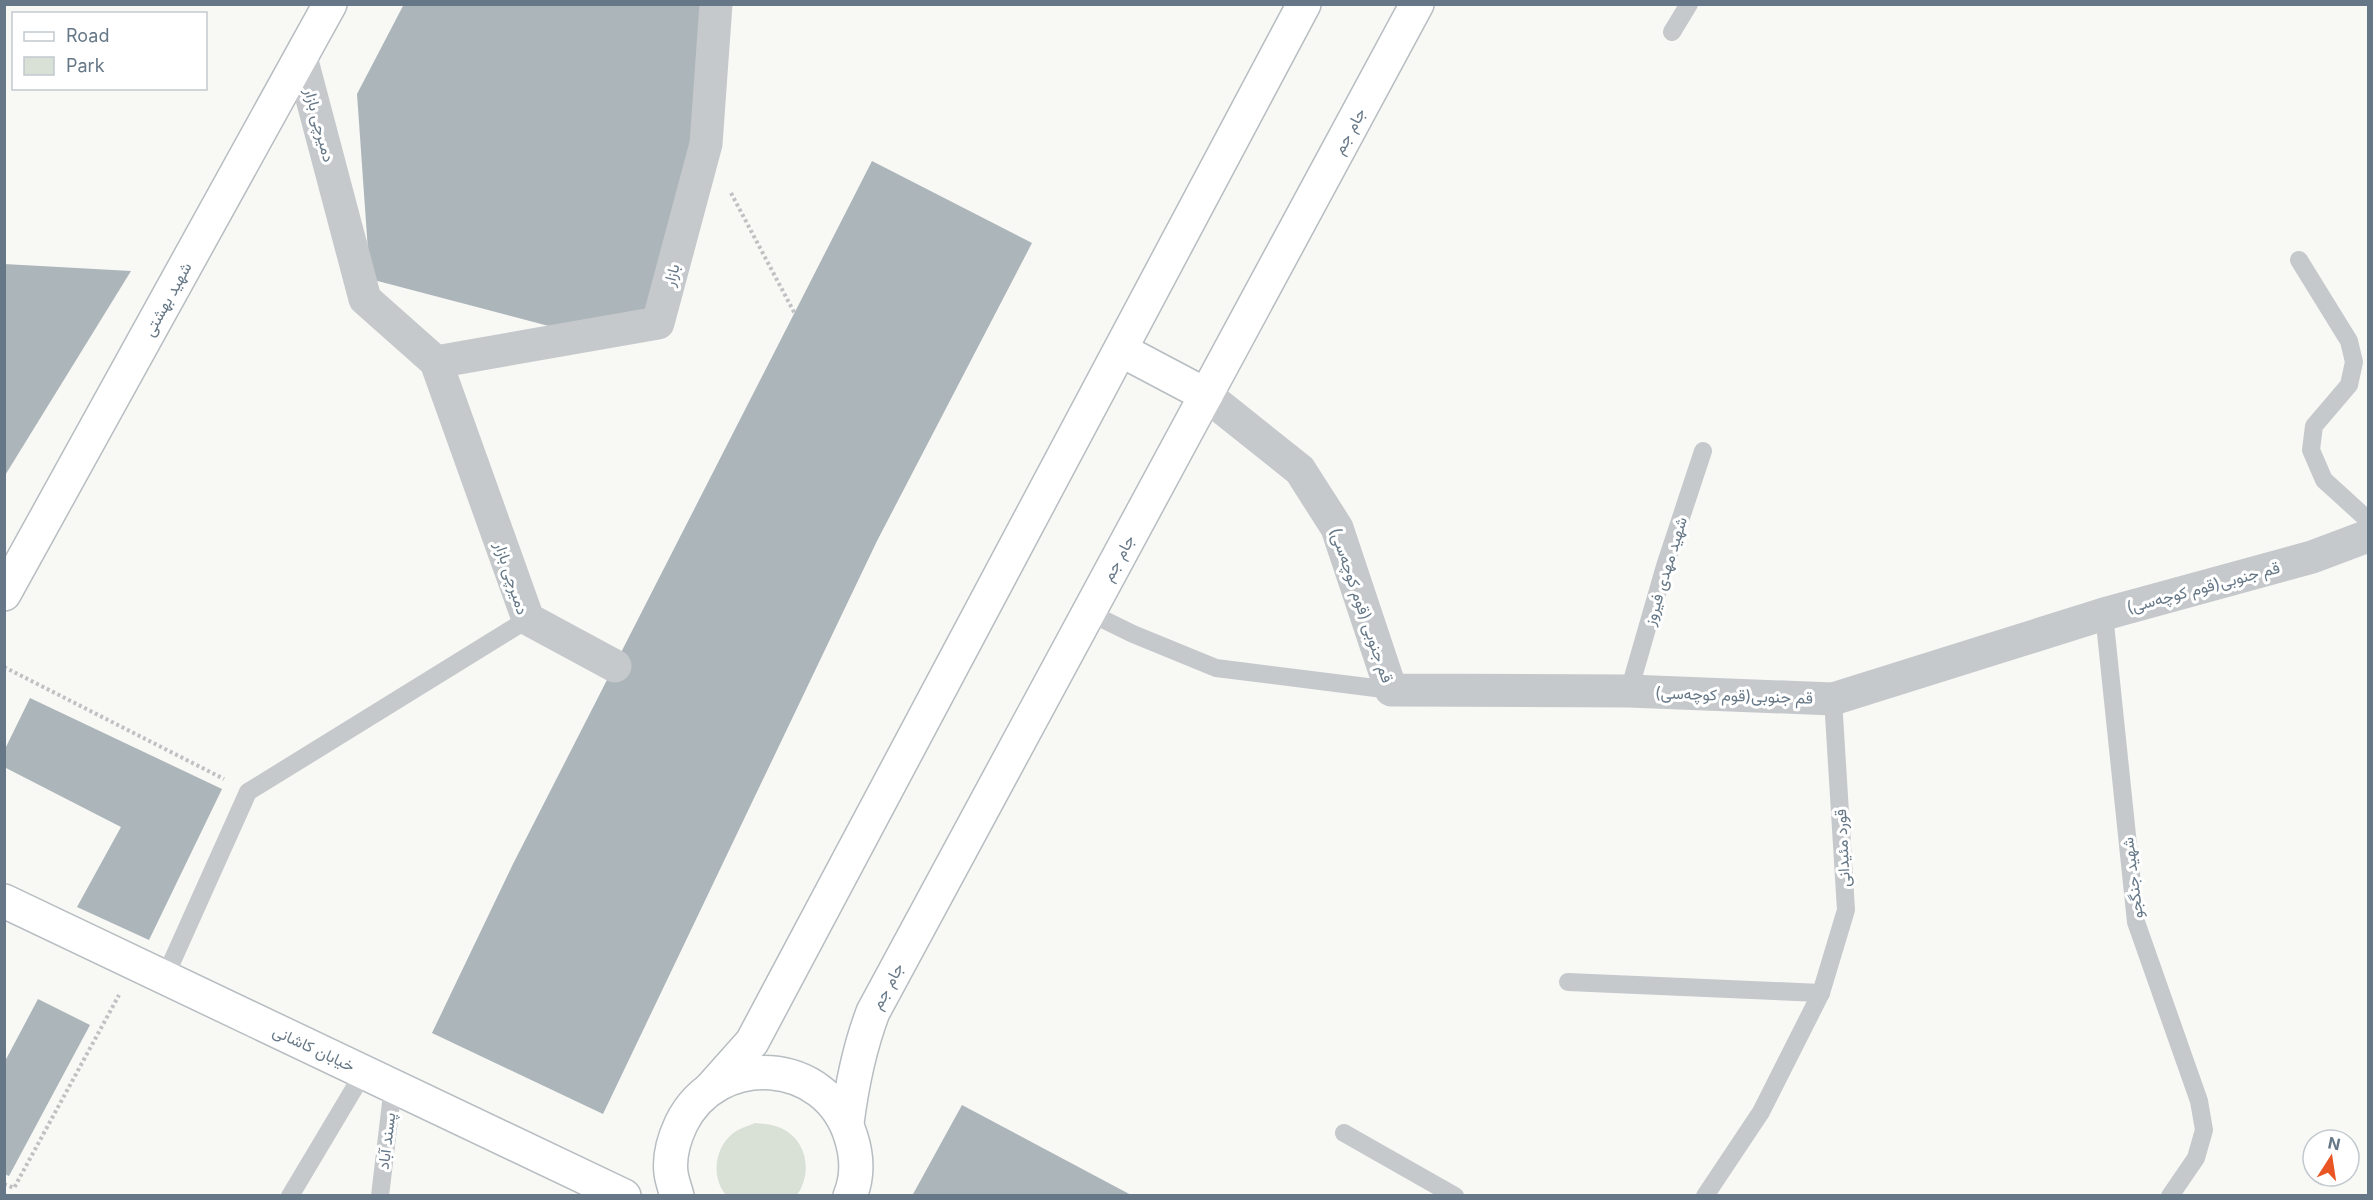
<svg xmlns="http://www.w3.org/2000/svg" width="2373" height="1200" font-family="Inter,Vazirmatn,sans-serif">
  <rect width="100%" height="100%" fill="#f8f8f5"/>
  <path fill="#d9e0d6" d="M755 1123C765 1124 774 1124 783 1129 808 1142 812 1174 797 1195H726C712 1179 714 1152 729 1137 736 1129 746 1127 755 1123Z"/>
  <g fill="#acb5ba">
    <polygon points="404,4 711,4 699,144 655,319 579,334 370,279 357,94"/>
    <polygon points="872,161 1032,243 877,541 603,1114 432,1033 513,864"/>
    <polygon points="4,264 131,271 4,477"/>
    <polygon points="30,698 222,789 149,940 77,907 121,827 4,767 4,751"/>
    <polygon points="38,999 90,1025 9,1176 4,1174 4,1063"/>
    <polygon points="962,1105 1133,1196 912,1196"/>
  </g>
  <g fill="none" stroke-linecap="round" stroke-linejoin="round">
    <defs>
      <g id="secondary">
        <polyline points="1121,350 1206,395"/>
        <polyline points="4,594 330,4"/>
        <polyline points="4,901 624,1196"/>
        <polyline points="711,1088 752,1042 1304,4"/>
        <path d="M847 1123C852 1084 859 1049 873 1012L1417 4"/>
        <path d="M677 1196C675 1188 672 1181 671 1173 669 1157 674 1139 681 1124 717 1050 827 1057 851 1137 857 1156 858 1177 850 1196"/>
      </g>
    </defs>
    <use href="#secondary" stroke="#b7bdc1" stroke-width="36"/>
    <g stroke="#bfc1c3" stroke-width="4" stroke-dasharray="3 3" stroke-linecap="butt">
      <polyline points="731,193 795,314"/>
      <polyline points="4,667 224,779"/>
      <polyline points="4,1184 14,1188 119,995"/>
    </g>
    <g stroke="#c5c9cc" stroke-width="18">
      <polyline points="1672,32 1689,4"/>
      <polyline points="2299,260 2349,341 2354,362 2349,385 2314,426 2311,450 2324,480 2368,520"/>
      <polyline points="1088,612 1133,634 1216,668 1391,690"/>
      <polyline points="2104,614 2136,922 2199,1101 2204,1130 2196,1158 2170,1196"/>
      <polyline points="1629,691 1665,566 1703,451"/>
      <polyline points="165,977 248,792 528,619"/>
      <polyline points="1568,982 1821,993"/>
      <polyline points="1344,1133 1455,1196"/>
      <polyline points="290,1196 364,1072"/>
      <polyline points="380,1196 393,1086"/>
      <polyline points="1705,1196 1761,1112 1821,993 1846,910 1833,699"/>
    </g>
    <g stroke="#c5c9cc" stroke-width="33">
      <polyline points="301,57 365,299 436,362 528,619 615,666"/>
      <polyline points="436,362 658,323 706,144 716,4"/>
      <polyline points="1206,395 1300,470 1337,528 1391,690 1629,691 1833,699 2104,614 2312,557 2368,536"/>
    </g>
    <use href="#secondary" stroke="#fff" stroke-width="33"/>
  </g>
  <g text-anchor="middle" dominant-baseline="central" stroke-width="6" stroke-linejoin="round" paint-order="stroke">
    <g font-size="16" fill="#667887" stroke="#fff">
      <text transform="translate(320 125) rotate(75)">دمیرچی بازار</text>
      <text transform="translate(1349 131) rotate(-62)">جام جم</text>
      <text transform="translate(671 275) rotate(-75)">بازار</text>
      <text transform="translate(167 299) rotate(-61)">شهید بهشتی</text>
      <text transform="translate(1118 558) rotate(-62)">جام جم</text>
      <text transform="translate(1665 571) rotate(-73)">شهید مهدی فیروز</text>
      <text transform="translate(512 578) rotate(72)">دمیرچی بازار</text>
      <text transform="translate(2203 587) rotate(-15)">قم جنوبی(قوم کوچه‌سی)</text>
      <text transform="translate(1362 605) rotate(71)">قم جنوبی (قوم کوچه‌سی)</text>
      <text transform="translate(1734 695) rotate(2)">قم جنوبی(قوم کوچه‌سی)</text>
      <text transform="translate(1842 848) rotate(-93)">قورد مئیدانی</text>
      <text transform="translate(2132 878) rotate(-97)">شهید جنگجو</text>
      <text transform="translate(887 986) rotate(-62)">جام جم</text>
      <text transform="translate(314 1048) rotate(25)">خیابان کاشانی</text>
      <text transform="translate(386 1141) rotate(-83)">پسند آباد</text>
    </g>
  </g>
  <rect width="2373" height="1200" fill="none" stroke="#667887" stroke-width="12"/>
  <rect x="12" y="12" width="195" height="78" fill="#ffffff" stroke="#c2c9cf" stroke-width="1.5"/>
  <rect x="24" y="32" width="30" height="9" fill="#ffffff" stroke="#c2c9cf" stroke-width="1.5"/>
  <text x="66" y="42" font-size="18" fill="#667887">Road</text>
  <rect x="24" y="57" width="30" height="18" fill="#d9e0d6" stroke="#c2c9cf" stroke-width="1.5"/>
  <text x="66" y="72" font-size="18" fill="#667887">Park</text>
  <g transform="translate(2331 1158) rotate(12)"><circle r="28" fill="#ffffff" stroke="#c2c9cf" stroke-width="1.5"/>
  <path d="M0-4.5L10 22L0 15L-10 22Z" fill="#e95523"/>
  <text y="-9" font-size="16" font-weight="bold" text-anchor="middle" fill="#667887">N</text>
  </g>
</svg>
